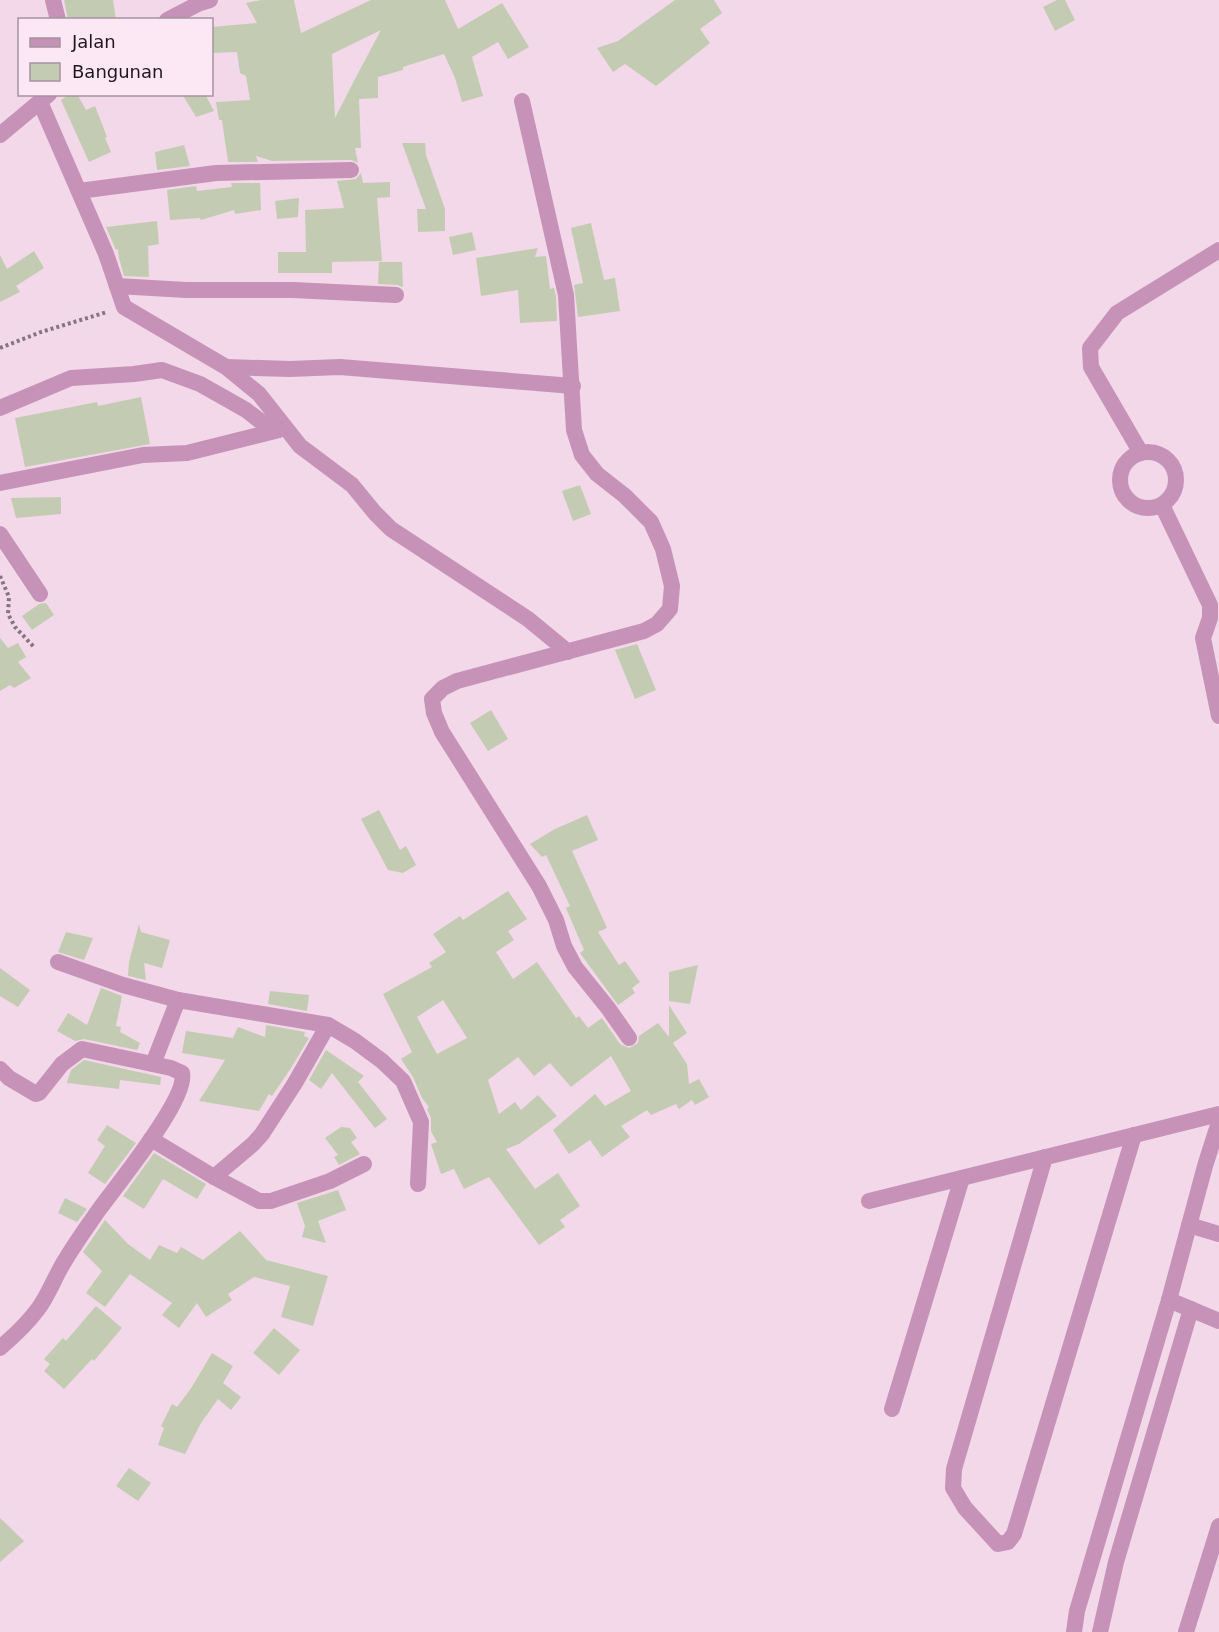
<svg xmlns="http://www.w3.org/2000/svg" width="1219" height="1632" font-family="'DejaVu Sans',sans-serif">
  <rect width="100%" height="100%" fill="#f2d8e9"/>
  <g fill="#c3ccb2" fill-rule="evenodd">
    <polygon points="64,0 113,0 116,20 68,20"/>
    <path d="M261 0H294L301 33 371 0H445L458 29 502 3 529 47 508 59 498 42 472 57 483 96 462 102 455 78 444 54 403 67V70L378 77V98L359 99 361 148H355L358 163 351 160 272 161 256 156 258 162H228L222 120H219L216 102 250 100 246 76 240 73 237 52 212 53V27L257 23 246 3ZM381 30 355 79 335 118 332 54Z"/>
    <polygon points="675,0 714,0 722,13 700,29 710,43 656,86 625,64 613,72 597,48 618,41"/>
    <polygon points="1057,0 1065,0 1075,20 1055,31 1043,7"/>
    <polygon points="70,94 77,94 86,110 95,106 107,137 105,138 111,152 89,162 61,100"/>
    <polygon points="182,94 205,94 214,111 196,117"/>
    <polygon points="402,143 425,143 426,155 445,209 445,231 418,232 417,209 426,209"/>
    <polygon points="184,145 190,166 157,170 155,152"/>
    <polygon points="361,173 363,183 390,182 390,197 377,198 382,261 332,262 332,273 278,273 278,252 306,252 305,210 344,208 337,181 356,179"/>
    <polygon points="231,183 260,183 261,210 235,214 234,210 201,220 200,218 170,220 167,190 196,186 197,191 232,187"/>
    <polygon points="299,198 298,217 277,219 275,201"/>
    <polygon points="157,221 159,244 148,246 149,277 124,276 119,258 118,249 116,250 106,227"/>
    <polygon points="591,223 604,280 615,278 620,311 578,317 574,285 583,283 571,228"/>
    <polygon points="472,232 476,250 453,255 449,237"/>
    <polygon points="538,248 535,257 546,256 550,289 554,288 556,296 557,321 520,323 518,290 481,296 476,258"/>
    <polygon points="34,251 44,268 16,286 20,292 0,302 0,255 7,269"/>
    <polygon points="379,262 402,262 403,287 397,285 378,284"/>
    <polygon points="141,397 150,444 25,467 15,418 97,402 98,406"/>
    <polygon points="580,485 591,514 573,521 562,491"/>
    <polygon points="61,497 61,514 16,518 11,498"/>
    <polygon points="46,603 54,615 32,630 22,616 39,604"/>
    <polygon points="0,638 8,648 18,643 26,657 18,662 31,678 14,688 10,685 0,691"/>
    <polygon points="637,644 656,690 635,699 615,650"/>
    <polygon points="491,710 508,739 488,751 470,723"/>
    <polygon points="379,810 400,850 406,846 416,865 403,873 388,870 361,819"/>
    <polygon points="587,815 598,840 572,851 607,928 598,932 619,965 625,961 640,982 632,988 635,993 618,1005 580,953 584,950 566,908 570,906 546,855 542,857 530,844 555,829"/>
    <path d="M508 891 527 919 508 931 514 940 496 952 513 979 537 962 576 1018 579 1016 588 1028 602 1018 620 1044 629 1048 638 1043 639 1036 658 1023 669 1037V1005L687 1033 673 1043 687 1064 689 1084 699 1079 709 1097 695 1105 692 1100 679 1109 676 1104 651 1115 647 1110 621 1126 630 1137 602 1157 590 1140 569 1154 553 1130 595 1094 605 1106 631 1091 611 1056 571 1087 550 1063 534 1076 518 1057 488 1080 499 1114 515 1102 521 1110 538 1095 557 1116 519 1144 506 1149 535 1189 558 1173 580 1206 560 1220 565 1227 539 1245 489 1177 464 1189 454 1169 441 1174 431 1144 437 1142 431 1131V1118L427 1109 429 1107 422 1098 413 1077 401 1059 412 1052 383 994 432 967 429 963 446 952 433 934 460 916 463 920ZM443 1000 467 1038 437 1054 417 1017Z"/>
    <polygon points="139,924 141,932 170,940 162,968 144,963 146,980 128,976 129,962"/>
    <polygon points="66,932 93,938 84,960 58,952"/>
    <polygon points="698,965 690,1004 669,1001 669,972"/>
    <polygon points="0,968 30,990 18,1007 0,996"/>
    <polygon points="101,988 122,996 116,1026 121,1027 120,1032 140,1043 137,1050 84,1039 75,1041 57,1031 68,1013 87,1025"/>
    <polygon points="270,991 309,995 307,1011 268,1004"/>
    <polygon points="266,1025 305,1032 304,1036 309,1038 291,1068 272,1096 269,1094 259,1111 199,1101 225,1060 182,1053 186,1031 233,1038 238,1027 265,1037"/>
    <polygon points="326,1050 364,1076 358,1082 387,1119 375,1128 332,1073 321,1089 309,1080"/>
    <polygon points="84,1060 161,1077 160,1085 120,1080 119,1089 67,1083 71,1070"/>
    <polygon points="107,1125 136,1143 105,1184 88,1173 105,1146 97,1140"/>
    <polygon points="341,1127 350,1128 357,1138 351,1142 360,1154 339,1165 334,1157 338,1155 325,1138"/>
    <polygon points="154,1153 206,1184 197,1199 163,1179 144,1209 123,1196"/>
    <polygon points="338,1190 346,1210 318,1221 326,1243 302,1237 305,1226 297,1203"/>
    <polygon points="65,1198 87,1209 77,1222 58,1213"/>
    <polygon points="105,1220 128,1244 150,1260 159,1245 177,1253 181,1247 203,1260 240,1231 266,1260 328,1276 313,1326 281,1317 290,1286 254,1277 228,1294 232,1300 206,1317 197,1303 179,1328 162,1315 172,1303 130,1274 105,1307 86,1293 102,1271 83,1252"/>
    <polygon points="96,1306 122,1328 94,1361 92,1359 64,1389 44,1371 50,1364 44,1359 63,1338 66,1341"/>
    <polygon points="274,1328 300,1350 279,1375 253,1353"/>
    <polygon points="212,1353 233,1366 223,1383 241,1397 231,1410 218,1399 201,1423 185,1454 158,1445 164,1428 161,1426 172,1404 177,1407 192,1387"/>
    <polygon points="129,1468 151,1483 138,1501 116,1486"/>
    <polygon points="0,1518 24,1541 0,1562"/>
  </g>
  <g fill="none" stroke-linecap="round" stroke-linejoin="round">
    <g stroke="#867581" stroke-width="4" stroke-dasharray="3 3" stroke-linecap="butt">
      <polyline points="0,348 41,332 107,312"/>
      <polyline points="0,576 9,597 8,614 15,627 34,647"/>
    </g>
    <g stroke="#c792b7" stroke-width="16">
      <polyline points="53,0 58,20"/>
      <polyline points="167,20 200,3 210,0"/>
      <polyline points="522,101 566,295 574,430 582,455 597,474 625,496 651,522 663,549 672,586 670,609 657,624 644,631 457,681 443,688 432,699 434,713 442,732 539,886 556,920 564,946 575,967 608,1008 629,1038"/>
      <polyline points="40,102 106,254 124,307 226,367 259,394 300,446 352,485 375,513 391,529 528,619 568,652"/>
      <polyline points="0,135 49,94"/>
      <polyline points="79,191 216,173 351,170"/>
      <polyline points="117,286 186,290 293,290 396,295"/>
      <polyline points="226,367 290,369 340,367 573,386"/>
      <polyline points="0,408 71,378 134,374 162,370 200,384 246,410 273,431"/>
      <circle cx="1148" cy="480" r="28"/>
      <polyline points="1141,453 1091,367 1090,348 1117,313 1219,250"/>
      <polyline points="0,483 143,455 187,453 279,430"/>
      <polyline points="1162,505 1210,605 1210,618 1203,638 1219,716"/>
      <polyline points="0,534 40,594"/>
      <polyline points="58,962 123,985 178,1000 328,1025 355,1041 382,1061 403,1081 421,1122 418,1184"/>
      <polyline points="153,1064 178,1000"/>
      <path d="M0 1069 9 1078 36 1094 39 1093 62 1064 82 1049 171 1068 182 1073C189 1098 115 1187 98 1211 85 1230 71 1249 60 1269 53 1282 47 1297 38 1309 27 1324 14 1336 0 1348"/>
      <polyline points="151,1139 214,1177 259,1201 271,1201 330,1181 364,1164"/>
      <polyline points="1045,1157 954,1469 953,1488 965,1508 998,1544 1008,1542 1014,1534 1134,1135"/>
      <polyline points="214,1177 253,1144 262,1134 295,1083 328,1025"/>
      <polyline points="869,1201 1219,1114"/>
      <polyline points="1189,1225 1219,1234"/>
      <polyline points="1169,1300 1219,1321"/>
      <polyline points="892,1409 962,1178"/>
      <polyline points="1074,1632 1077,1611 1169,1300 1205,1166 1219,1122"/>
      <polyline points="1100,1632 1116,1562 1191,1309"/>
      <polyline points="1186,1632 1219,1526"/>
    </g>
  </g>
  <rect x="18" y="18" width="195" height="78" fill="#fce7f5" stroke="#a4949f" stroke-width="1.5"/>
  <rect x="30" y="38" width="30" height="9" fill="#c792b7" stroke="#a4949f" stroke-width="1.5"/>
  <text x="72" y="48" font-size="18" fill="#20171d">Jalan</text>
  <rect x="30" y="63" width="30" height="18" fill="#c3ccb2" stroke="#a4949f" stroke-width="1.5"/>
  <text x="72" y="78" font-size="18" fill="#20171d">Bangunan</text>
</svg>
